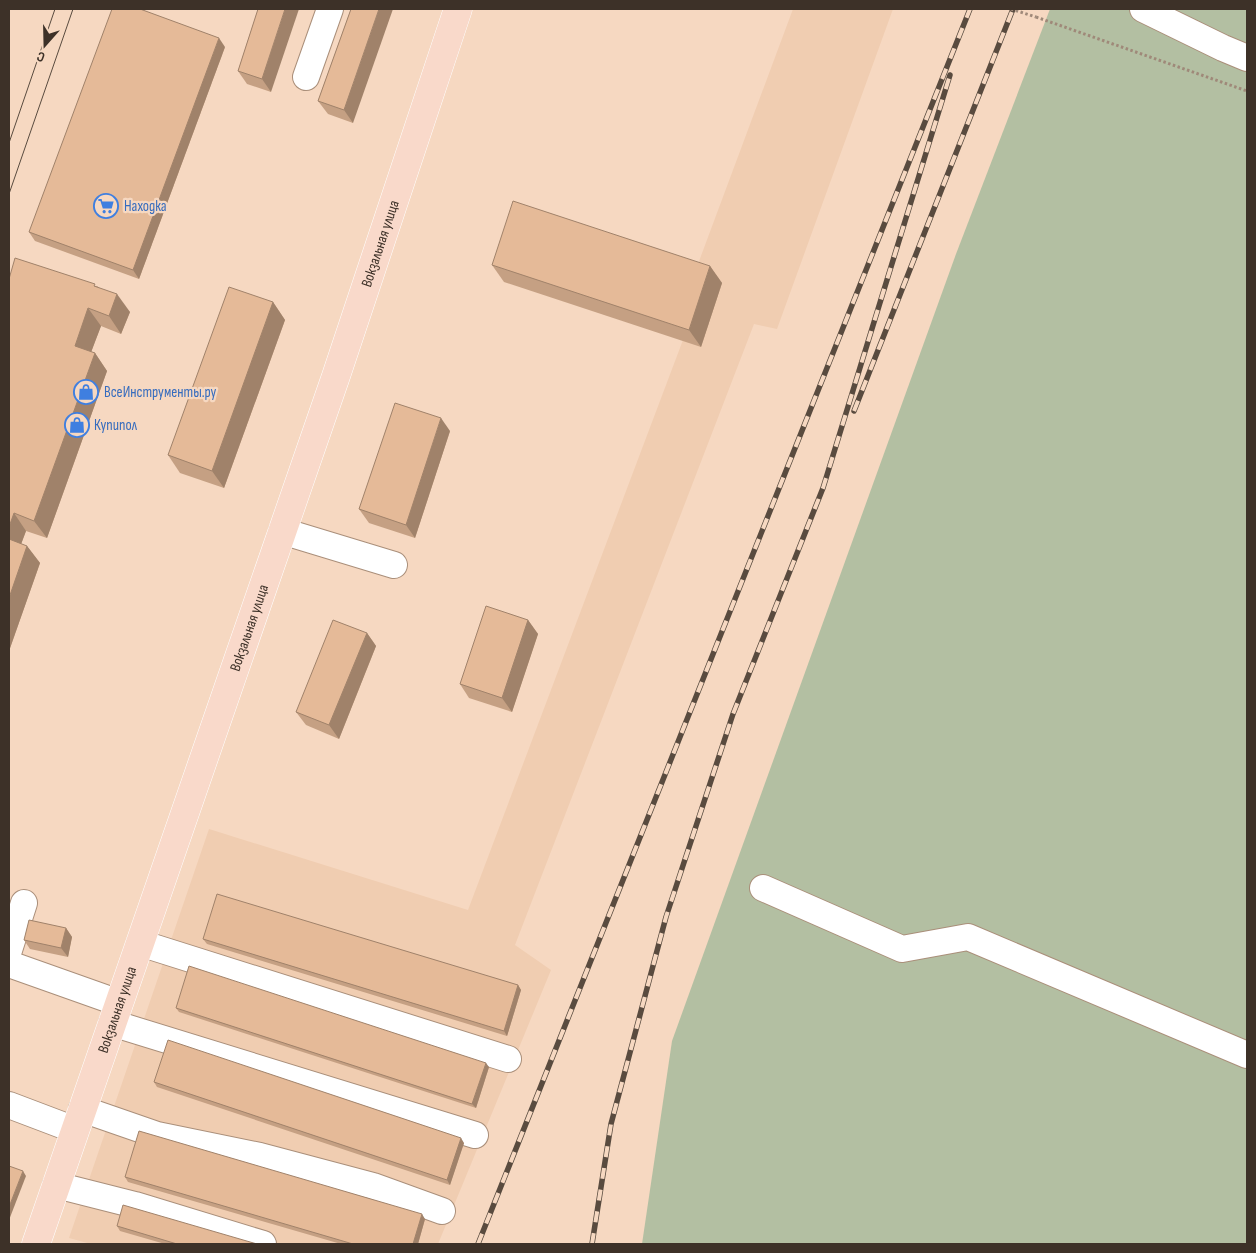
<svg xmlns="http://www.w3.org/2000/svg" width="1256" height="1253" font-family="'Sofia Sans Condensed',sans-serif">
  <rect width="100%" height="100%" fill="#f6d8c1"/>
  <polygon fill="#f0cdb1" points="793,9 893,9 777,329 754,324 515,945 551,970 438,1244 91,1244 69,1238 209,829 468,910 709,271 698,264"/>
  <polygon fill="#b3bfa2" points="1050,9 1247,9 1247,1244 642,1244 672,1041 956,254"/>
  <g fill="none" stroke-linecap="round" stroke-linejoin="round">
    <defs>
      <g id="minor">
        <polyline points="1143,9 1223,48 1247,58"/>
        <polyline points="306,77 330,9"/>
        <polyline points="282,531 394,565"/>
        <polyline points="763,888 902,949 968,937 1247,1055"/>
        <polyline points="140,943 508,1059"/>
        <polyline points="9,950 24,903"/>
        <polyline points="9,964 119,1003"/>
        <polyline points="112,1023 475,1135"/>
        <polyline points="9,1105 75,1130"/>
        <polyline points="82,1109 157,1135 260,1156 373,1186 442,1211"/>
        <polyline points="56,1185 135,1205 263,1244"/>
      </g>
      <g id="major">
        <path id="s1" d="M36 1244 336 376 458 9"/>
      </g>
    </defs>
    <use href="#minor" stroke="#aa8f7a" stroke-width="28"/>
    <use href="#major" stroke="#fff" stroke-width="29"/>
    <polyline stroke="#9f8979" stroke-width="3" stroke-dasharray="2.5 2.5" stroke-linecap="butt" points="1036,17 1247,91"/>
    <use href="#minor" stroke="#fff" stroke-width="26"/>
    <use href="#major" stroke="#f9d9ca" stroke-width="28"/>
    <g stroke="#594b3f" stroke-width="1">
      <polyline points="9,143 55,9"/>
      <polyline points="9,194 73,9"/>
    </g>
    <defs>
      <g id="rail">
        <polyline points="854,411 1013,9"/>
        <polyline points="478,1244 970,9"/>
        <polyline points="592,1244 611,1124 666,917 733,714 823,488 950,75"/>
      </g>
    </defs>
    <use href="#rail" stroke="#594b3f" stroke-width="5.5"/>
    <use href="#rail" stroke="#f6d8c1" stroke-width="4" stroke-dasharray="11" stroke-linecap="butt"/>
    <polyline stroke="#9f8979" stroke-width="3" stroke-dasharray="2.5 2.5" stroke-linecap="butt" points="1011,9 1036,17"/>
  </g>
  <g fill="#c5a083">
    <polygon points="258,9 271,92 247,84 238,71"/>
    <polygon points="351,9 353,123 328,114 318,101"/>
    <polygon points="225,47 139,279 35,241 29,232"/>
    <polygon points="492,265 710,266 722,283 701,347 504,282"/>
    <polygon points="9,279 97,286 130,312 121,334 101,326 91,352 95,353 107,371 47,538 26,531 21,544 27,546 40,563 9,651"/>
    <polygon points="273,302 285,320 224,488 180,473 168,455"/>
    <polygon points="450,431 415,538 369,523 359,509"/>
    <polygon points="528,620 538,634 512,712 469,698 460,684"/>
    <polygon points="367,633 376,646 339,739 306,725 296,712"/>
    <polygon points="66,928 72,937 68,957 30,949 24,940"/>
    <polygon points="203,939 518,985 521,990 507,1036 207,944"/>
    <polygon points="176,1008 489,1067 476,1108 179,1012"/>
    <polygon points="154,1082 464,1143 450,1185 157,1087"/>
    <polygon points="125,1177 425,1219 418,1244 341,1244 128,1182"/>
    <polygon points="117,1226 257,1244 165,1244 120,1231"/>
  </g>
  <g fill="#a0826a">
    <polygon points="285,9 299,9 271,92 262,79"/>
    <polygon points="379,9 393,9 353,123 344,110"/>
    <polygon points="219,38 225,47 139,279 133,270"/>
    <polygon points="710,266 722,283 701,347 689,330"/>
    <polygon points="117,294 130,312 121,334 109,316"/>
    <polygon points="273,302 285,320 224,488 212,471"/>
    <polygon points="88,308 101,326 87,363 75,346"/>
    <polygon points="95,353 107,371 47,538 34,521"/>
    <polygon points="441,418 450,431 415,538 406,525"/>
    <polygon points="14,513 26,531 17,555 9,544 9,527"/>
    <polygon points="27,546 40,563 9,651 9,598"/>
    <polygon points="528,620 538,634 512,712 502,698"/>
    <polygon points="367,633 376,646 339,739 329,725"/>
    <polygon points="66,928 72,937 68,957 61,948"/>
    <polygon points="518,985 521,990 507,1036 504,1031"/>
    <polygon points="486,1063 489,1067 476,1108 472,1104"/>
    <polygon points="461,1138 464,1143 450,1185 447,1180"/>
    <polygon points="23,1171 26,1176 9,1220 9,1207"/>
    <polygon points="422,1214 425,1219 418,1244 413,1244"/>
  </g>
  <g fill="#e5ba98" stroke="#a0826a">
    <polygon points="112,9 140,9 219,38 133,270 29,232"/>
    <polygon points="258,9 285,9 262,79 238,71"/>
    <polygon points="351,9 379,9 344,110 318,101"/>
    <polygon points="513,201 710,266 689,330 492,265"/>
    <polygon points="15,258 95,284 94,286 117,294 109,316 88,308 75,346 95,353 34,521 14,513 9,527 9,279"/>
    <polygon points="229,287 273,302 212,471 168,455"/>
    <polygon points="395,403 441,418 406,525 359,509"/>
    <polygon points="9,539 27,546 9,598"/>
    <polygon points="486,606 528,620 502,698 460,684"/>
    <polygon points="333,620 367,633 329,725 296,712"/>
    <polygon points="217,894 518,985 504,1031 203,939"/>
    <polygon points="29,920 66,928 61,948 24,940"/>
    <polygon points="189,966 486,1063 472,1104 176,1008"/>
    <polygon points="168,1040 461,1138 447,1180 154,1082"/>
    <polygon points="139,1131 422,1214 413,1244 353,1244 125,1177"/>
    <polygon points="9,1166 23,1171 9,1207"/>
    <polygon points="123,1205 257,1244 177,1244 117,1226"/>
  </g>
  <defs>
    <symbol id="supermarket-ring" viewBox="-11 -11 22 22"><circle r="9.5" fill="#f6d8c1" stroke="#3f7fe0" stroke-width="1.5"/><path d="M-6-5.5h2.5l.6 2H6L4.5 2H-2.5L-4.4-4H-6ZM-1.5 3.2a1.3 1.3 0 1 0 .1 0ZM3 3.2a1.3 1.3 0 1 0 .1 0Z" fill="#3f7fe0"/></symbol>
    <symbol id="shop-ring" viewBox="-11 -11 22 22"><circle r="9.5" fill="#f6d8c1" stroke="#3f7fe0" stroke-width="1.5"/><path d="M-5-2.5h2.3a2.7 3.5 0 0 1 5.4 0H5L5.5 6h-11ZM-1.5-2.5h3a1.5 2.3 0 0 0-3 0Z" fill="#3f7fe0"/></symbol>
  </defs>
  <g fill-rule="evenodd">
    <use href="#supermarket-ring" x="92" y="192" width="28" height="28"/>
    <use href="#shop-ring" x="72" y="378" width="28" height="28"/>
    <use href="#shop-ring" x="63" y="411" width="28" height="28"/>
  </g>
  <g text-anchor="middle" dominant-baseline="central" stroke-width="4.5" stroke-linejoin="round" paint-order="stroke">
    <g font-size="15" fill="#366cbe" stroke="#f6d8c1" text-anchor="start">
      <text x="124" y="206">Находка</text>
      <text x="104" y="392">ВсеИнструменты.ру</text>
      <text x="94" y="425">Купипол</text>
    </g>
    <g font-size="15" fill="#3d3128" stroke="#f6d8c1">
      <text stroke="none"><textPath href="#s1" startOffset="1058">Вокзальная улица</textPath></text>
      <text stroke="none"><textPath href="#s1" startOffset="652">Вокзальная улица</textPath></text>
      <text stroke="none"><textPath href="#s1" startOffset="248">Вокзальная улица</textPath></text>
    </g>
  </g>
  <rect width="1256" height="1253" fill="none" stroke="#3d3128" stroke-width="20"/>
  <g transform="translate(45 45) rotate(200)" stroke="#f6d8c1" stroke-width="4" paint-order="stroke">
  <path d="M0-4L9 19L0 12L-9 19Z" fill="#3d3128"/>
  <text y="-8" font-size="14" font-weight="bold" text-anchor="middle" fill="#3d3128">С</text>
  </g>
</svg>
